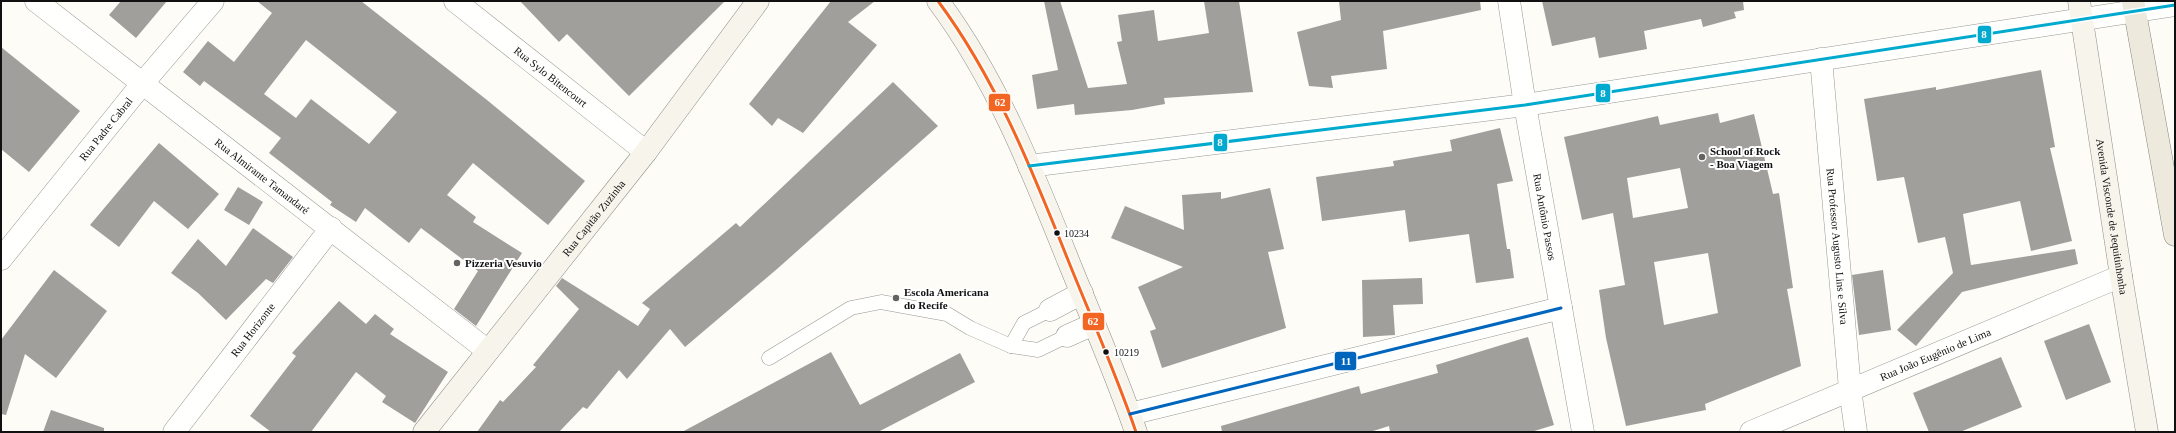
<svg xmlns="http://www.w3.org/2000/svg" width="2176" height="433" font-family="Georgia,serif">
  <rect width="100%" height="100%" fill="#fdfcf7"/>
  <g fill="#a19f9c" fill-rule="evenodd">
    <polygon points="121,1 167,1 136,38 109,15"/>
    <path d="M257 1H361L487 100 585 181 548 225 473 163 447 195 476 217 473 222 522 253 476 326 454 309 478 271 421 228 409 243 365 208 356 222 330 205 332 202 269 153 281 138 204 81 200 86 183 72 208 41 234 62 272 13ZM306 40 397 112 369 144 311 99 296 118 264 94Z"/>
    <polygon points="520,1 725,1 629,96 567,34 559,42"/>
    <polygon points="831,1 875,1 848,22 877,45 803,133 778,118 772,126 749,104"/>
    <polygon points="1044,1 1060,1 1088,88 1127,84 1117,42 1122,41 1118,15 1154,10 1158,41 1209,33 1204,1 1239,1 1253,92 1164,98 1165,104 1132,110 1075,115 1074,104 1037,109 1032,75 1058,70"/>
    <polygon points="1339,1 1480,1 1481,10 1383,31 1387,69 1331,76 1333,88 1309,86 1297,32 1341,20"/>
    <polygon points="1542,1 1743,1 1744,10 1734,12 1736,18 1703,27 1701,19 1644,31 1647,49 1599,58 1595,37 1552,46"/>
    <polygon points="1,47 80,111 29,172 1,149"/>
    <polygon points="2041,70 2055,147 2050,148 2072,241 2031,251 2020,201 1963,214 1971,265 2075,249 2078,264 1962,292 1916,346 1897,330 1953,273 1945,237 1918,243 1904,177 1877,181 1864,99 1936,87 1936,90"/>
    <polygon points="893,82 938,126 777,269 685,347 670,329 627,379 619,370 587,409 583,407 559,432 477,432 500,400 503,402 536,367 533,365 579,309 556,286 562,278 638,326 650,309 642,303 736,223 740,227"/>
    <path d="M1718 113 1720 123 1754 114 1773 194 1779 193 1793 288 1787 289 1801 366 1705 404 1706 410 1626 426 1606 338 1599 290 1625 285 1613 213 1582 220 1564 137 1658 116 1660 125ZM1680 168 1688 208 1633 218 1627 178ZM1708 253 1718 313 1664 325 1654 262Z"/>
    <polygon points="1500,128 1513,181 1497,184 1507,249 1510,249 1514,278 1476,283 1469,234 1409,242 1405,210 1322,221 1316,177 1394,166 1393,161 1452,151 1450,140"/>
    <polygon points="159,143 219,194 188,229 154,201 119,247 90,225"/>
    <polygon points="238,187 263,202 249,225 224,210"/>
    <polygon points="1270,188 1284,249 1268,252 1286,328 1162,368 1150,331 1156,329 1138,287 1183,267 1111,238 1125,206 1184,230 1182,195 1221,192 1221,199"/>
    <polygon points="253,228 293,257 273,283 266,279 226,320 198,293 171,273 198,239 226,266"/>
    <polygon points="54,270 107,311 56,378 25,354 6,415 1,414 1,340"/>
    <polygon points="1883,270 1891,330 1859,335 1852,275"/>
    <polygon points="1422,278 1423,304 1393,305 1395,335 1363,337 1362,280"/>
    <polygon points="339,301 366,324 375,314 394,329 390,334 448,372 415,423 382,402 386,396 356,372 311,432 271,432 250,416 296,356 292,353"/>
    <polygon points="2089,324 2111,382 2066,400 2044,341"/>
    <polygon points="1528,337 1554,425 1531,432 1390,432 1389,426 1370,432 1222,432 1221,426 1359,386 1361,394 1438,373 1436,365"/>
    <polygon points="831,352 860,405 960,353 975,382 878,432 682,432"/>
    <polygon points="2001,357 2022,407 1960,432 1929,432 1913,393"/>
    <polygon points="51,410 104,428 104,432 43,432"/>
  </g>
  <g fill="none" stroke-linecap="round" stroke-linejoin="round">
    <defs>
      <g id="lane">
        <polyline points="1011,346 1024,323 1050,310"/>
        <polyline points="769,358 851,308 881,302 947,314 970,328 1011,346 1038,350 1067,336"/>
      </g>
      <g id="street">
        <path id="s1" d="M36 1 488 351"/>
        <path id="s2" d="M455 1 646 152"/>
        <path id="s3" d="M1509 1 1525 105 1583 432"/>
        <path id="s4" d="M1821 59 1850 389 1856 432"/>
        <polyline points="1029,166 1525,105 2175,5"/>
        <path id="s5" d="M1 259 142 84 213 1"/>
        <polyline points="1050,310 1082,293"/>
        <polyline points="1067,336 1094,324"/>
        <polyline points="1130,414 1561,308"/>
        <path id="s6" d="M174 432 331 228"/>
        <path id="s7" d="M1751 432 2121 276"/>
      </g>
      <g id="secondary">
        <path d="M938 1C996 79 1032 170 1068 260 1091 317 1116 374 1136 432"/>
        <path id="s8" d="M2079 1 2121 276 2147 432"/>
        <path id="s9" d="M424 432 646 152 758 1"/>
      </g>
      <polyline id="primary" points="2133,1 2175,235"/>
    </defs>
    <use href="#lane" stroke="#979795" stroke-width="15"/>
    <use href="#street" stroke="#979795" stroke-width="23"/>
    <use href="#secondary" stroke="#8e8d8b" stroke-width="23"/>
    <use href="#primary" stroke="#858482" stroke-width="23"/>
    <use href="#lane" stroke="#fffffe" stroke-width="14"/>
    <use href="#street" stroke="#fffffe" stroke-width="22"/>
    <use href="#secondary" stroke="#f6f4eb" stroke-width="22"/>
    <use href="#primary" stroke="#ede9dc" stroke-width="22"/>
    <defs>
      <path id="bus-1" d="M938 1C996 79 1032 170 1068 260 1091 317 1116 374 1136 432"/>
      <polyline id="bus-2" points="1029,166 1525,105 2175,5"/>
      <polyline id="bus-3" points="1130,414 1561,308"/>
    </defs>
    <use href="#bus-1" stroke="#fff" stroke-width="6"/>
    <use href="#bus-2" stroke="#fff" stroke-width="6"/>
    <use href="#bus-3" stroke="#fff" stroke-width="6"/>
    <use href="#bus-1" stroke="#f26522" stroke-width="3"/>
    <use href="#bus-2" stroke="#00a9ce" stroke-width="3"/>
    <use href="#bus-3" stroke="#0065bd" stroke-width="3"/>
  </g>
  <g fill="#646362" stroke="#fff" stroke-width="1.5">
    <circle cx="1702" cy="157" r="4"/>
    <circle cx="457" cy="263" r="4"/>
    <circle cx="896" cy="298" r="4"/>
  </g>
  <g fill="#111" stroke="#fff" stroke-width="1.5">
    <circle cx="1057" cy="233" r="3.5"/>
    <circle cx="1106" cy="352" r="3.5"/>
  </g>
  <g text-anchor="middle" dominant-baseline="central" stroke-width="4" stroke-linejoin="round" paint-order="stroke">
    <g font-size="10" fill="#111" stroke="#fff" text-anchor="start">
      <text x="1064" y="233">10234</text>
      <text x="1114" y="352">10219</text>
    </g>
    <g font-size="11" fill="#111" stroke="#fff">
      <text stroke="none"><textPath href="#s2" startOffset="122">Rua Sylo Bitencourt</textPath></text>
      <text stroke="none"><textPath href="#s5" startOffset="167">Rua Padre Cabral</textPath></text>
      <text stroke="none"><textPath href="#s1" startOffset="286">Rua Almirante Tamandaré</textPath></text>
      <text stroke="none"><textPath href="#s3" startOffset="219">Rua Antônio Passos</textPath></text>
      <text stroke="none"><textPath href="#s8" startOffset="218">Avenida Visconde de Jequitinhonha</textPath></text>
      <text stroke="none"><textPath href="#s9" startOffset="273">Rua Capitão Zuzinha</textPath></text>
      <text stroke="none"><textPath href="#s4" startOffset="188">Rua Professor Augusto Lins e Silva</textPath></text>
      <text stroke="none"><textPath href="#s6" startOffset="129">Rua Horizonte</textPath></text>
      <text stroke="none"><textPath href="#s7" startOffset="200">Rua João Eugênio de Lima</textPath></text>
    </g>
    <g font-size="11" font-weight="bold" fill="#111" stroke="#fff" text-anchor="start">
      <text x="1710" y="151">School of Rock<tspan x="1710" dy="13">- Boa Viagem</tspan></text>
      <text x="465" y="263">Pizzeria Vesuvio</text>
      <text x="904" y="292">Escola Americana<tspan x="904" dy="13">do Recife</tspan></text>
    </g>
  </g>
  <g stroke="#fff" stroke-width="1.5">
    <rect x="1977" y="25" width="15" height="19" rx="4" fill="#00a9ce"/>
    <rect x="1595" y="83" width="16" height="20" rx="4" fill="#00a9ce"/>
    <rect x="988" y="93" width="23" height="19" rx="4" fill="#f26522"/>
    <rect x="1213" y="133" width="15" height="19" rx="4" fill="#00a9ce"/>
    <rect x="1082" y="312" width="23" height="19" rx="4" fill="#f26522"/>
    <rect x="1334" y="351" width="23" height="20" rx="4" fill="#0065bd"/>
  </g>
  <g font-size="11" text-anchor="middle" font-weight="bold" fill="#fff">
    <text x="1984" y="38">8</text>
    <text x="1603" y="97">8</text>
    <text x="1000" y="106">62</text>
    <text x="1220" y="146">8</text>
    <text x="1093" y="325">62</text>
    <text x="1346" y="365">11</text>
  </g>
  <rect width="2176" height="433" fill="none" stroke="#111111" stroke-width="4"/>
</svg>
